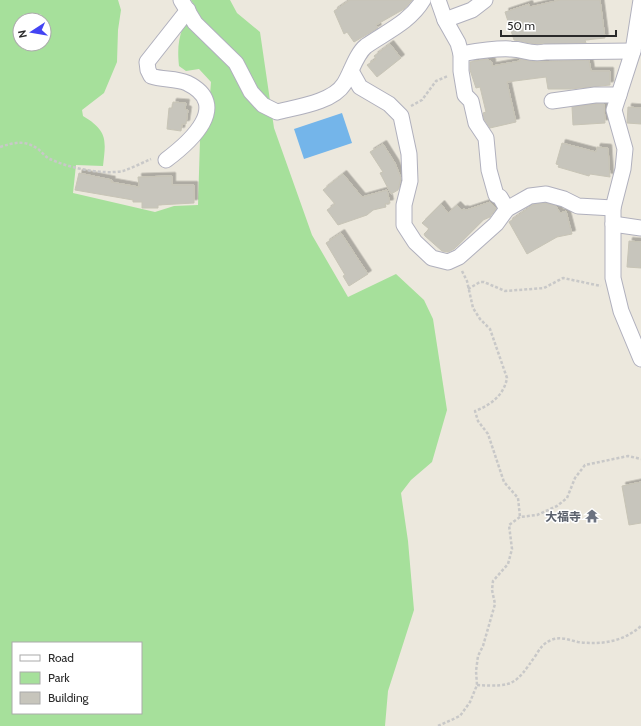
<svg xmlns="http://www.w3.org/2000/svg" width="641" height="726" font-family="Cabin,'Noto Sans JP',sans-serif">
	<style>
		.green { fill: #a6e09b; fill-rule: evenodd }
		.water { fill: #74b5ea }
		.building { fill: #c7c5bc; stroke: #c7c4b6; filter: url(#shadow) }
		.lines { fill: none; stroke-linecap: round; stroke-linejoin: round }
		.minor-casing { stroke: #b0b0bd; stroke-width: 17 }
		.path { stroke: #c8c8c8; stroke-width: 2.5; stroke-dasharray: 3 2; stroke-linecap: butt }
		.minor { stroke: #fff; stroke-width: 15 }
		.labels { text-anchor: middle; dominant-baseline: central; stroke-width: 3; stroke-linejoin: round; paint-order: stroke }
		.worship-label { font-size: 12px; font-weight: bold; fill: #5b616d; stroke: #fff; text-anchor: end }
	</style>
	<defs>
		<filter id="shadow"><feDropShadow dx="3.5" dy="-3.5" stdDeviation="0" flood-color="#0004"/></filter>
	</defs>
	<rect width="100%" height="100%" fill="#ece8dd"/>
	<!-- green -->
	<path class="green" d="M0,0h118l3,10 -3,20 -1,32 -13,31 -22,17 1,6c25,15 23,24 20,50l-27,-1 -3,28 82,19 19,-6 24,-1 2,-65 8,-19 3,-39 -12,-13 -13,2 -7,-5c-3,-28 3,-38 15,-61l-3,-5h39l7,13 23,19 14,96 38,107 36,62 48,-23 28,26 9,19 14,91 -15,52 -21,18 -10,13 7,48 6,69 -26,81 -3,35h-385zM20,20h24v24h-24zM13,643h128v70h-128z"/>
	<!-- water -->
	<polygon class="water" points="342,113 352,143 304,159 294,129"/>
	<!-- building -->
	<g class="building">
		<polygon points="350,0 412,0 404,9 376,25 378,28 354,42 347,32 344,34 334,11"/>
		<polygon points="560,0 600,0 605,38 585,40 586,43 535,44 514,40 505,12 529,4 530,7"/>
		<polygon points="390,44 401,58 377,77 367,65 376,59 374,56"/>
		<polygon points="487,59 492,62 492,66 520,61 520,59 535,62 589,60 591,71 610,71 610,85 570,89 548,89 546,77 507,82 516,122 490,128 484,119 483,113 486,112 480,87 476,88 470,70 470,62"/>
		<polygon points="173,102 186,103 185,109 188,110 186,124 182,124 181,131 167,129 169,108 172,108"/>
		<polygon points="596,104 604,104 605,123 573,125 572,107"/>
		<polygon points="628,107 641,108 641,124 627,123"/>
		<polygon points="562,143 596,152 597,147 608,148 610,177 590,174 589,176 558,167 559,165 556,164"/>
		<polygon points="383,144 395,163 401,178 398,190 391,194 380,173 383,172 370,152"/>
		<polygon points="79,173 112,180 111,182 139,187 138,177 172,176 172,185 194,185 194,203 158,205 158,208 142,208 142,202 133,202 133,200 75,190"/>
		<polygon points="343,174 362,197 387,190 390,203 385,204 386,207 373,210 367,215 338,225 327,210 335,204 323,190"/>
		<polygon points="490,202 496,208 490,217 483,220 454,249 448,252 442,251 425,236 424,234 429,229 422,223 441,204 448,213 457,205 462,210 464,209 466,210"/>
		<polygon points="545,203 556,206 560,213 566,211 572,234 557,237 527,254 509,222 533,205"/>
		<polygon points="341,233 368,274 349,286 343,276 345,275 326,243"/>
		<polygon points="629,241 641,242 641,268 627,267"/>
		<polygon points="641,482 641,523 629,525 622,486"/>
	</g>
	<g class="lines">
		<!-- minor casing -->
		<g class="minor-casing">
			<g id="minor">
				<path d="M181,0l14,23 41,40 15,29 12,13 14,7c20,-5 56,-10 67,-28 7,-11 12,-30 22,-38 20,-14 44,-24 57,-46"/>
				<polyline points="438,0 445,20 458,43 461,54 461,71 465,95 471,101 476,123 486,138 489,170 496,195 500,197 507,209"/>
				<polyline points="641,0 633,51 614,110 625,149 623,169 613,208 613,278 621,311 641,359"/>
				<polyline points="445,20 472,10 485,0"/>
				<path d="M461,54c17,-3 33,-6 50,-5 14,0 17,6 34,3l88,-1"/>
				<polyline points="351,71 360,87 389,104 401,116 409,154 410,181 404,205 404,225 415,242 432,258 448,262 459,257 496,224 507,209 530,196 546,194 564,199 578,206 613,208"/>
				<polyline points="552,101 595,95 619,95"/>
				<path d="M166,160c24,-18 66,-55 21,-77 -11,-5 -25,-3 -36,-7l-3,-6 -1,-8 41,-52"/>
				<polyline points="613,224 641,228"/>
			</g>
		</g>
		<!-- path -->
		<g class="path">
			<polyline points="411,106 422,100 436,81 448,76"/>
			<path d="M0,147c15,-5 25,-7 38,2 4,3 7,8 12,10 19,9 52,16 73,12 9,-3 19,-8 28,-12"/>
			<path d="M462,271l5,10 6,27 7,11 10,10 17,49c-3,17 -16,27 -32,33l3,10 10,13 16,48 14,16 2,19"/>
			<polyline points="468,289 480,282 484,282 505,291 544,288 563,278 601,286"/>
			<path d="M477,685c37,2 38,0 59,-30 4,-7 8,-12 15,-15 9,-4 18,0 27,2 23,3 45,0 63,-16"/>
			<polyline points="438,726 460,716 470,702 477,685 476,671 478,656 483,646 495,604 492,590 493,581 508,564 512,549 509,525 520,517 537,515 557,506 567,498 575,478 585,465 628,456 641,459"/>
		</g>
		<!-- minor -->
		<use href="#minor" class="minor"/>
	</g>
	<!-- icons -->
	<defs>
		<g id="temple-bare" transform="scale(1.08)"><path d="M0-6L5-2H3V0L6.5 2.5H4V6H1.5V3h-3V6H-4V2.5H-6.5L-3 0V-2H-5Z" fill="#6b7280" stroke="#fff" stroke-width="2.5" paint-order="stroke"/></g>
	</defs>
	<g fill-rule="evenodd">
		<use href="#temple-bare" x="592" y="516"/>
	</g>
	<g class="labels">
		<!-- worship labels -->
		<g class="worship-label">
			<text x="581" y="516">大福寺</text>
		</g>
	</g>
	<!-- legend -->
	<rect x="12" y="642" width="130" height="72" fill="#ffffff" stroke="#aaaaaa"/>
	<rect x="20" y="655" width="20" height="6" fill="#ffffff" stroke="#aaaaaa"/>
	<text x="48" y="662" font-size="12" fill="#2a2a2a">Road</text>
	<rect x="20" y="672" width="20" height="12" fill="#a6e09b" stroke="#aaaaaa"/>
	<text x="48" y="682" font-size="12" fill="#2a2a2a">Park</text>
	<rect x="20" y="692" width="20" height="12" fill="#c7c5bc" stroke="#aaaaaa"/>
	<text x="48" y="702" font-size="12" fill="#2a2a2a">Building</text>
	<!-- north arrow -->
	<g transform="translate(32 32) rotate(258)"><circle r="19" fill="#ffffff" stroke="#aaaaaa"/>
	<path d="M0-3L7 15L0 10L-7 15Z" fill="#4344f3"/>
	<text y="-6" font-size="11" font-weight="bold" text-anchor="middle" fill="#2a2a2a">N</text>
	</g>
	<!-- scale -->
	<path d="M501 30v6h115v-6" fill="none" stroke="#2a2a2a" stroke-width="2"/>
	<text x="507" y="30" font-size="12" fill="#2a2a2a" stroke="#ffffff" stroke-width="3" paint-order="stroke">50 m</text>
</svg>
